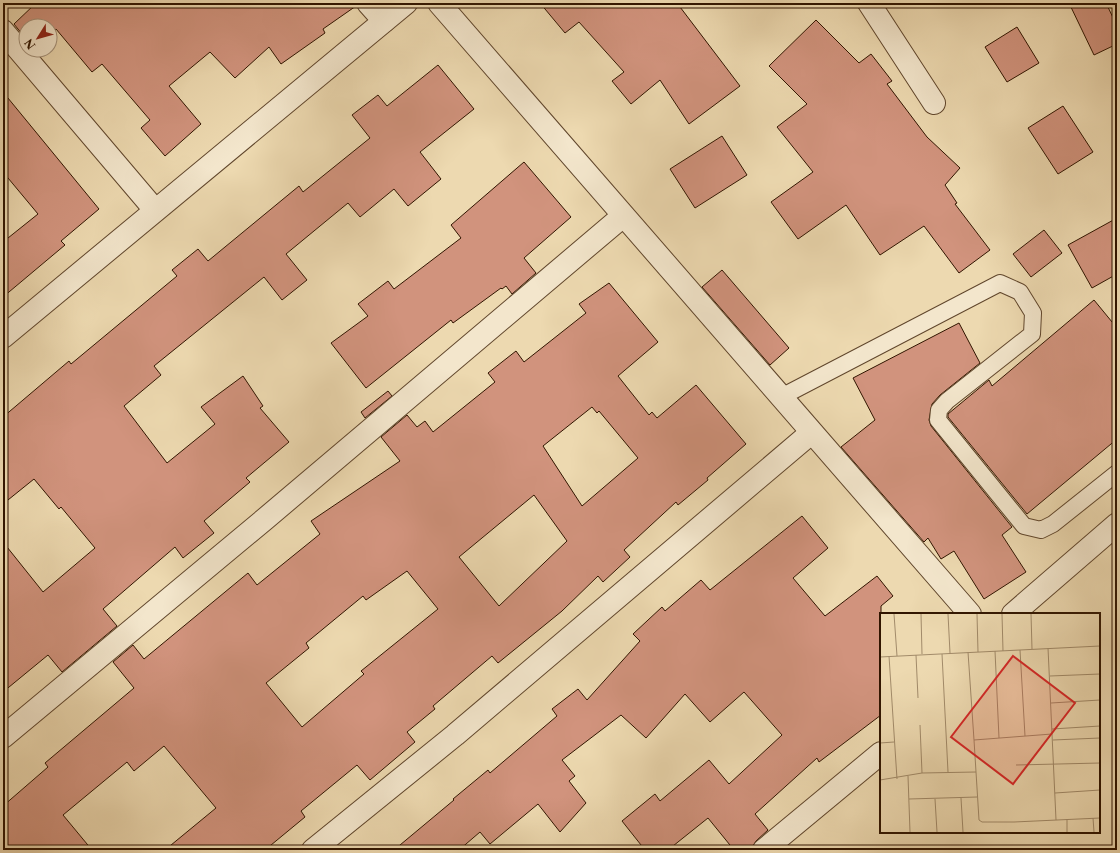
<svg xmlns="http://www.w3.org/2000/svg" width="1120" height="853" font-family="'Libre Caslon Text',serif">
	<style>
		.building { fill: #d1937d; stroke: #311500; fill-rule: evenodd }
		.lines { fill: none; stroke-linecap: round; stroke-linejoin: round }
		.lane-casing { stroke: #60462c; stroke-width: 18 }
		.street-casing { stroke: #60462c; stroke-width: 24 }
		.lane { stroke: #f3e6cc; stroke-width: 16 }
		.street { stroke: #f3e6cc; stroke-width: 22 }
		.inset-road { fill: none; stroke: #a28b6a; stroke-width: 1 }
		.view { fill: #d62828; fill-opacity: 0.15; stroke: #d62828; stroke-width: 2 }
		.inset-edge { fill: none; stroke: #311500; stroke-width: 2 }
	</style>
	<rect width="100%" height="100%" fill="#edd9b0"/>
	<filter id="stains"><feTurbulence type="fractalNoise" baseFrequency=".005" numOctaves="4"/><feColorMatrix values="0 0 0 0 .2 0 0 0 0 .09 0 0 0 0 .02 0 0 0 .5 -.17"/></filter>
	<radialGradient id="worn" r=".72"><stop offset=".6" stop-color="#630" stop-opacity="0"/><stop offset="1" stop-color="#630" stop-opacity=".3"/></radialGradient>
	<!-- building -->
	<g class="building">
		<polygon points="36,3 356,3 356,6 323,29 325,33 281,64 269,47 235,78 210,52 169,86 201,124 165,156 141,128 150,120 102,64 92,72 56,29 50,34 50,26 26,26 26,39 14,24"/>
		<polygon points="540,3 677,3 740,86 689,124 660,80 631,104 612,81 624,72 579,22 565,33"/>
		<polygon points="1069,3 1106,3 1117,26 1117,44 1094,55"/>
		<polygon points="816,20 859,63 871,54 892,81 887,84 927,137 960,168 945,185 957,203 955,204 990,250 959,273 924,226 880,255 846,205 798,239 771,202 813,172 777,127 807,104 769,66"/>
		<polygon points="1017,27 1039,63 1007,82 985,47"/>
		<polygon points="438,65 474,109 420,152 441,179 408,206 394,189 360,217 348,203 286,254 307,280 282,300 264,277 154,366 161,375 124,406 167,463 215,424 201,407 243,376 263,406 260,408 289,442 246,478 250,482 204,521 214,533 183,558 175,547 103,609 117,626 62,672 48,655 3,692 3,542 43,592 95,548 61,507 59,509 34,479 3,504 3,417 69,361 71,364 177,276 172,270 198,249 208,261 299,186 303,192 370,138 352,115 378,95 387,106"/>
		<polygon points="3,92 99,209 61,241 65,245 3,297 3,242 38,214 3,172"/>
		<polygon points="1063,106 1093,152 1058,174 1028,128"/>
		<polygon points="722,136 747,175 695,208 670,169"/>
		<polygon points="524,162 571,217 524,258 536,273 512,294 506,286 502,289 501,288 453,323 451,320 366,388 331,343 368,316 358,304 388,281 394,289 461,238 451,225"/>
		<polygon points="1117,218 1117,274 1092,288 1068,245"/>
		<polygon points="1044,230 1062,253 1031,277 1013,254"/>
		<polygon points="722,270 789,348 770,365 702,287"/>
		<path d="M609,283l49,59 -40,34 31,39 3,-3 5,6 39,-33 50,59 -39,34 1,2 -30,25 -2,-3 -52,48 6,7 -27,25 -5,-6 -36,35 -64,52 -6,-7 -59,50 2,3 -28,23 8,10 -45,38 -13,-15 -56,46 4,6 -40,33h-100l51,-42 -52,-62 -30,25 -7,-9 -64,53 29,35h-89v-44l45,-39 -3,-4 89,-75 -21,-26 20,-17 11,14 104,-86 9,12 63,-51 -9,-13 89,-60 -19,-24 26,-22 10,12 8,-6 8,11 62,-50 -7,-9 28,-22 8,11 62,-49 -7,-9zM592,407l5,6 2,-2 39,47 -56,48 -39,-60zM534,495l33,46 -68,65 -40,-49zM407,571l31,38 -77,62 3,3 -62,53 -36,-44 43,-35 -3,-5 57,-47 3,4z"/>
		<polygon points="1094,300 1117,328 1117,439 1027,514 948,417 948,414 989,380 992,386"/>
		<polygon points="959,323 980,363 940,395 932,404 929,420 931,426 1012,527 1002,535 1026,572 984,599 954,551 941,559 928,538 924,542 841,447 875,420 853,378"/>
		<polygon points="388,391 392,396 365,418 361,412"/>
		<polygon points="802,516 828,548 793,578 825,616 877,576 893,596 881,606 881,715 819,762 817,758 755,814 768,830 756,841 751,850 734,850 708,818 668,850 645,850 622,821 655,794 660,801 709,760 729,784 782,735 744,692 710,722 685,694 646,738 621,715 562,760 575,776 569,781 586,803 560,832 538,804 490,844 480,832 459,850 394,850 454,800 453,799 488,770 490,773 557,716 552,709 578,689 587,700 640,641 633,634 662,607 665,611 701,580 710,590"/>
	</g>
	<g class="lines">
		<!-- lane casing -->
		<g class="lane-casing">
			<polyline id="lane" points="781,397 1000,283 1020,292 1033,313 1032,334 947,401 939,410 938,420 1024,526 1041,530 1053,524 1117,473"/>
		</g>
		<!-- street casing -->
		<g class="street-casing">
			<g id="street">
				<polyline points="368,3 384,21"/>
				<polyline points="439,3 970,614"/>
				<polyline points="869,3 934,103"/>
				<polyline points="3,31 155,210"/>
				<polyline points="3,337 406,3"/>
				<polyline points="1013,614 1117,524"/>
				<polyline points="3,737 265,519 623,216"/>
				<polyline points="313,850 455,735 811,433"/>
				<polyline points="764,850 881,753"/>
			</g>
		</g>
		<!-- lane -->
		<use href="#lane" class="lane"/>
		<!-- street -->
		<use href="#street" class="street"/>
	</g>
	<!-- overview -->
	<g transform="translate(880 613)">
		<rect width="220" height="220" fill="#edd9b0"/>
		<path class="inset-road" d="M14,1l3,42M41,1l1,40M68,1l2,39M97,1l1,38M122,1l1,37M151,1l1,35M168,35l8,172M140,37l5,86M115,38l4,87M88,39l6,88M62,41l6,118M36,42l2,43M9,43l8,123M0,44l220,-11M170,63l50,-2M171,90l49,-3M40,112l2,48M172,116l48,-3M172,121l-78,6 5,80 3,2h32l86,-4M173,127l47,-2M0,130l14,-1M136,152l84,-2M28,163l2,56M0,167l42,-7 54,-1M175,180l45,-3M81,185l2,34M29,186l68,-2M55,186l2,33M213,205l1,14M187,206v13"/>
		<path class="view" d="M133,43l62,47 -62,81 -62,-47z"/>
		<rect width="220" height="220" class="inset-edge"/>
	</g>
	<!-- margin -->
	<rect width="1120" height="853" fill="none" stroke="#edd9b0" stroke-width="16"/>
	<rect x="4" y="4" width="1112" height="845" fill="none" stroke="#311500" stroke-width="2"/>
	<rect x="8" y="8" width="1104" height="837" fill="none" stroke="#311500"/>
	<!-- north arrow -->
	<g transform="translate(38 38) rotate(233)"><circle r="19" fill="#f3e6cc" stroke="#a5927a"/>
	<path d="M0-3L7 15L0 10L-7 15Z" fill="#8f2418"/>
	<text y="-6" font-size="11" font-weight="bold" text-anchor="middle" fill="#311500">N</text>
	</g>
	<rect width="100%" height="100%" filter="url(#stains)"/>
	<rect width="100%" height="100%" fill="url(#worn)"/>
</svg>
